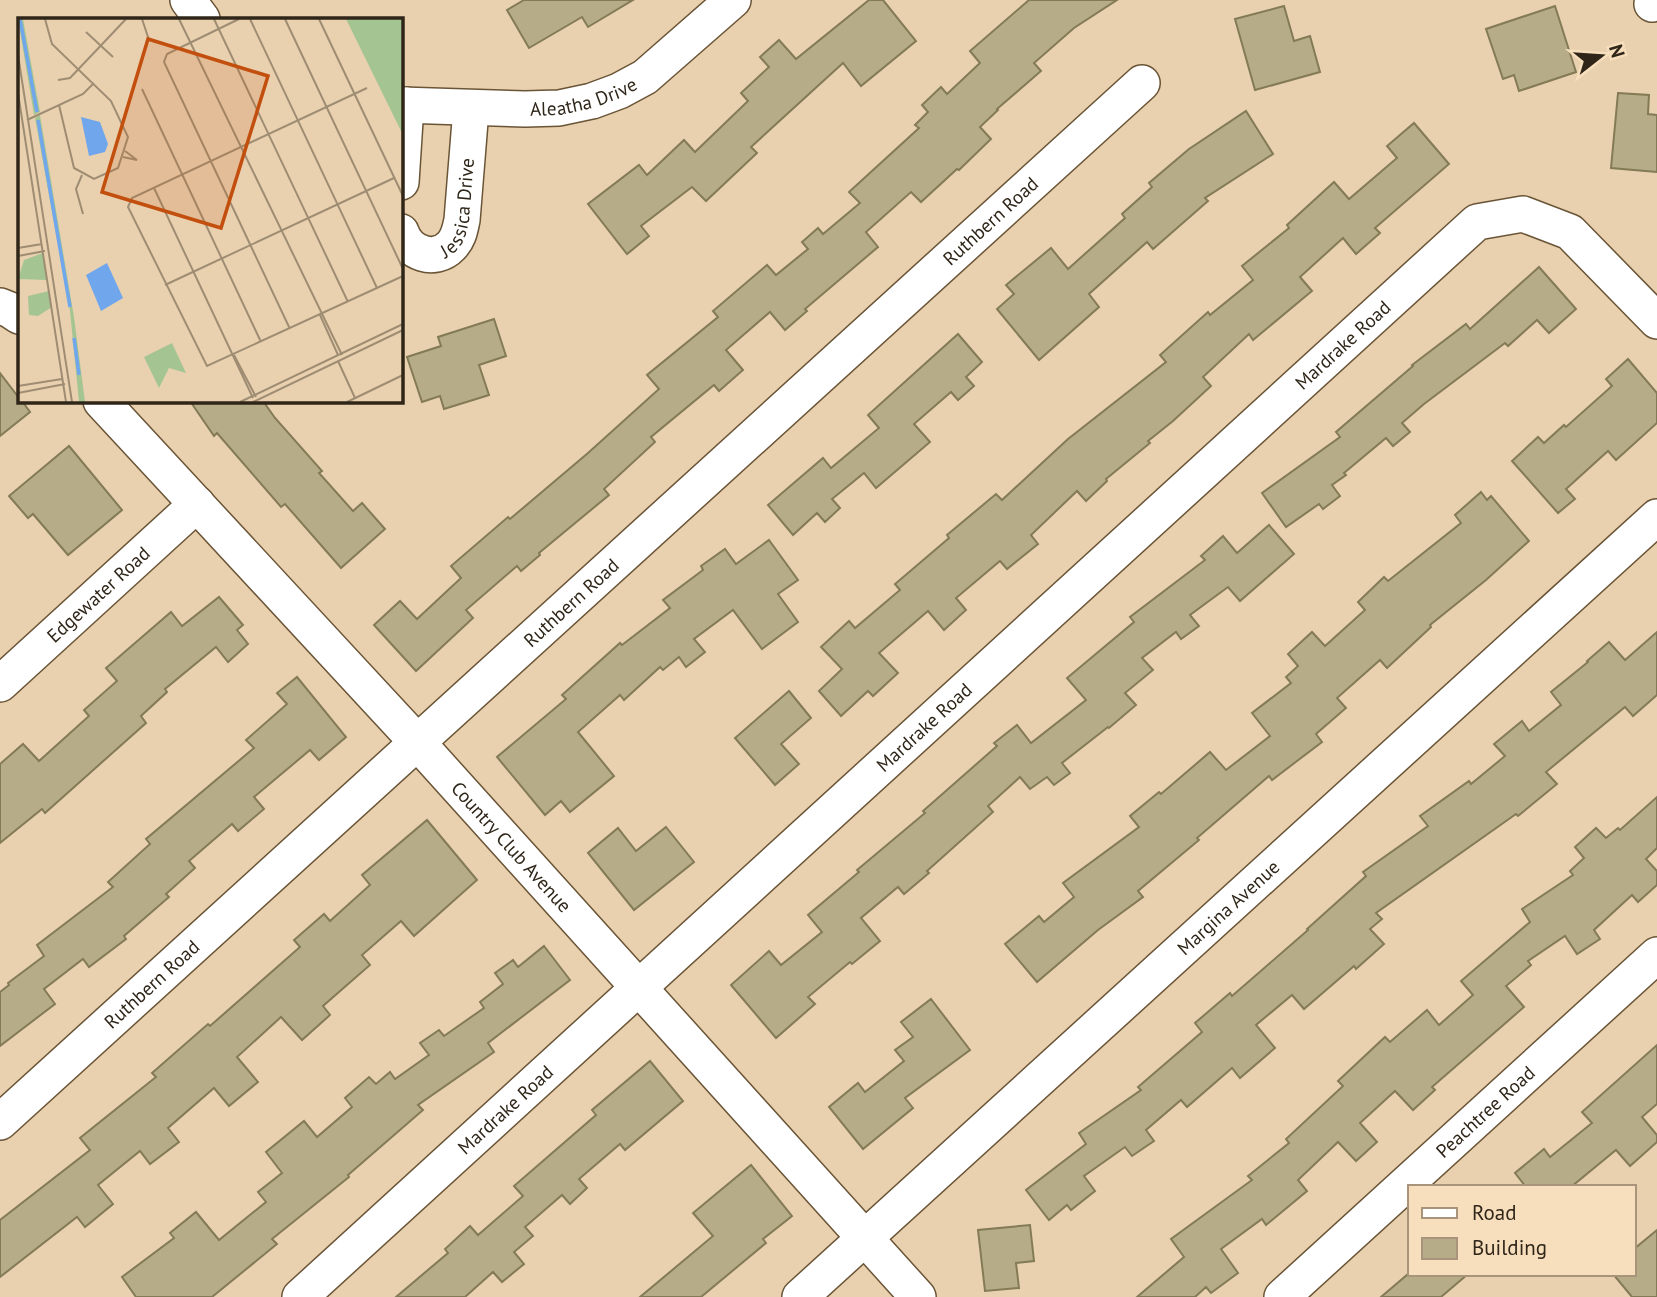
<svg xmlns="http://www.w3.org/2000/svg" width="1657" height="1297" font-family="'PT Sans',sans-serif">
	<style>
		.building { fill: #b6ac87; stroke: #837a56; stroke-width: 2 }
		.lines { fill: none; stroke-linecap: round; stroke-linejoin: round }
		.minor-casing { stroke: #695436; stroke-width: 38 }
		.minor { stroke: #fff; stroke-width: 35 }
		.labels { text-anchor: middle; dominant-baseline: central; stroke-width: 6; stroke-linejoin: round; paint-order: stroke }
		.street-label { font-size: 19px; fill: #2f2619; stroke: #f7debc }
		.inset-river { fill: none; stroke: #70a6ec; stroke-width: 3.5 }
		.inset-road { fill: none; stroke: #9f8d73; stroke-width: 2 }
		.view { fill: #c34f0f; fill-opacity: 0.15; stroke: #c34f0f; stroke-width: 3.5 }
		.inset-edge { fill: none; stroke: #2f2619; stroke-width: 3.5 }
	</style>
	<rect width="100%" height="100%" fill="#e9d1af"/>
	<!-- building -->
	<g class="building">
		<polygon points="524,0 633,0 588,27 582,17 529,48 507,10"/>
		<polygon points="869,0 883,0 916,41 861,86 843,63 751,147 757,153 706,201 692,187 641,226 649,236 627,254 588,204 639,165 647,175 684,140 695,152 748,101 741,93 769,67 760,57 779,40 796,59"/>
		<polygon points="1029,0 1117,0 1074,28 1034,63 1041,71 997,109 998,110 980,127 991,139 959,170 957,169 921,202 911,192 866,232 878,247 805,309 807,311 785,330 770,312 726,350 743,370 719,391 714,385 651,437 655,442 604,489 609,495 539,553 540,555 521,571 517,566 466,610 473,618 416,671 374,625 400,601 417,619 461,578 451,566 508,517 510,519 588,453 659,389 647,375 718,317 713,311 767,265 776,275 808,249 802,242 818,228 823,234 860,203 849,192 919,128 915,125 928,112 922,105 941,87 947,94 980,63 970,51"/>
		<polygon points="1284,6 1294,41 1310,36 1320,72 1255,90 1235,19"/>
		<polygon points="1555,6 1576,72 1519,91 1514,75 1503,79 1486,29"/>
		<polygon points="1618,93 1649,95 1648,114 1657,115 1657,172 1611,168"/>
		<polygon points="1246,111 1273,154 1205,198 1208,201 1153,249 1147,242 1089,294 1099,307 1039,360 997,309 1014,294 1006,285 1051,248 1068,269 1125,218 1122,214 1152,187 1149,183 1189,149"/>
		<polygon points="1414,123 1449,164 1375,228 1380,233 1356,254 1343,238 1300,277 1312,291 1253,340 1249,334 1203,377 1211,386 1173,421 1148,441 1150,443 1106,479 1107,481 1086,501 1077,491 1031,535 1038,544 1007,569 1000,561 956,598 966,610 944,630 928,611 879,653 898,673 873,696 868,691 841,716 819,691 842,669 821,647 849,621 855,628 900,590 895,584 949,538 947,535 996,494 1002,500 1068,439 1166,362 1160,355 1208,312 1210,315 1253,280 1242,266 1289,228 1287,225 1334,182 1349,199 1397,158 1387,146"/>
		<polygon points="1539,267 1576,309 1549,333 1537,320 1508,346 1505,343 1424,404 1402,423 1410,432 1393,446 1386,438 1344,473 1346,475 1332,485 1340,496 1323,509 1319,504 1286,527 1262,493 1340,437 1336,432 1413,366 1412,365 1466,324 1470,329"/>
		<polygon points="494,319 506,356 479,365 489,395 444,409 440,396 422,402 407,357 441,346 438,337"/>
		<polygon points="958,334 982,362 966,377 974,386 958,400 951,392 914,424 930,442 876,488 864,473 832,499 840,508 825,522 817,513 793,535 768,505 823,458 831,468 879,428 868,415"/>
		<polygon points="1628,359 1657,393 1657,423 1616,460 1608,451 1566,489 1575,499 1558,513 1512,461 1538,437 1544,443 1564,425 1566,427 1612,386 1606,379"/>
		<polygon points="0,373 19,398 19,401 22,401 30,412 0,436"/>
		<polygon points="190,401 263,401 275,418 322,471 319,473 353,511 362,503 385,529 341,568 285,504 281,507 217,433 214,436"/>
		<polygon points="69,446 122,510 68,555 33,514 28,518 9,496"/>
		<polygon points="1481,492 1487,500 1491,496 1529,541 1486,580 1430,625 1431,627 1387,668 1380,660 1337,698 1346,708 1316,734 1322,742 1272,780 1269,776 1197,838 1199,840 1138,891 1143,897 1098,930 1037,982 1005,944 1039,916 1044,922 1074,897 1063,883 1139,827 1130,816 1159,792 1161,794 1210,752 1226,770 1270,736 1252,713 1291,683 1286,677 1298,666 1288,654 1312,632 1325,646 1365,610 1358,602 1384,577 1388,581 1461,523 1455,515"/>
		<polygon points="1269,525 1294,554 1240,601 1228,587 1190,615 1199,626 1181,639 1176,632 1142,658 1153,670 1125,693 1136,705 1109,728 1108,727 1062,763 1070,773 1054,785 1047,777 1030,789 1020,777 988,806 993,812 927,871 929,873 904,894 898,887 861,918 880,941 852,964 850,962 808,997 815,1004 776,1038 731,985 769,951 781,965 822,932 808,915 859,872 857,870 925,813 923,811 997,746 994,743 1017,725 1031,743 1086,700 1067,678 1134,622 1130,617 1205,560 1201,556 1223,536 1237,553"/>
		<polygon points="769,540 798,580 778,594 798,622 762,649 733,610 694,639 705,652 686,667 679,657 663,670 660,667 624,700 620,695 578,732 614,776 570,812 561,801 545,815 497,757 566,699 562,695 620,643 622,645 670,608 663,600 703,570 701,566 725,549 736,564"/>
		<polygon points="219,597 243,625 237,630 248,644 228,662 216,647 165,689 167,692 141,716 146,723 45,813 42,809 0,843 0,764 23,744 39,761 89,716 84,710 117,681 106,668 171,612 182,626"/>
		<polygon points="1657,632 1657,695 1633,716 1625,707 1546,772 1557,784 1518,816 1516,814 1376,913 1382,919 1370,929 1384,944 1356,969 1354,966 1304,1009 1292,995 1256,1025 1275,1048 1240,1078 1232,1068 1187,1107 1181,1100 1146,1130 1154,1141 1132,1156 1125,1147 1084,1176 1095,1191 1071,1210 1067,1205 1049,1220 1026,1190 1086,1144 1079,1133 1141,1090 1138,1087 1202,1032 1195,1023 1230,993 1232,996 1308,930 1307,929 1366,876 1363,872 1428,826 1420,816 1469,781 1471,784 1505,756 1494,744 1522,721 1529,731 1561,705 1551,692 1588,662 1587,661 1609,642 1625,660"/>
		<polygon points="297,677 346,737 319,760 310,750 254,797 264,809 238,831 232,824 189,861 195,868 166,894 169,897 124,936 126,939 89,967 83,959 44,989 55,1004 0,1046 0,992 9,985 8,983 44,956 37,945 113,887 108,882 150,844 146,839 254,748 246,740 287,704 277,693"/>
		<polygon points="789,691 811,718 781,744 799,764 775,785 735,738"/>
		<polygon points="1657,797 1657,848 1646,859 1657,871 1657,885 1638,902 1632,895 1594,930 1600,939 1577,954 1565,936 1528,961 1531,965 1506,986 1524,1007 1432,1087 1435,1090 1413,1110 1395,1091 1360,1123 1377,1142 1356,1161 1338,1142 1298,1180 1307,1191 1266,1225 1262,1219 1221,1249 1238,1273 1211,1293 1206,1287 1195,1297 1137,1297 1184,1257 1171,1239 1252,1180 1248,1176 1289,1143 1286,1139 1343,1086 1338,1081 1385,1037 1390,1042 1427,1010 1439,1025 1473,995 1461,981 1530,922 1522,909 1573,875 1570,871 1584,858 1575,847 1596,828 1606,838 1618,828 1620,830"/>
		<polygon points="427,820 477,880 414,936 401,921 362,955 370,965 323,1006 330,1015 302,1040 281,1017 237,1057 258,1082 229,1106 214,1088 168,1128 179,1142 150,1164 140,1151 98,1185 113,1204 85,1227 77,1217 0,1277 0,1220 90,1150 80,1138 156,1077 152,1073 208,1024 210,1026 300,947 294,940 324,914 330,921 370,885 362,875"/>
		<polygon points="666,827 694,862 634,910 588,853 618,828 636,851"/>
		<polygon points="544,946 570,980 488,1043 494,1052 418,1105 423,1110 348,1175 349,1177 272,1239 277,1244 212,1297 136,1297 122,1277 174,1238 170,1233 196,1212 219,1240 266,1202 258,1192 282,1173 266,1152 304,1121 317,1137 352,1107 345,1098 369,1077 376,1084 390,1072 395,1079 429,1055 420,1043 439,1030 444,1036 484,1008 480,1002 503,984 495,973 513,960 518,967"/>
		<polygon points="931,999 970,1050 905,1098 913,1108 863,1149 829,1107 858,1083 865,1092 904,1061 895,1050 913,1037 901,1022"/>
		<polygon points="1657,1045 1657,1104 1642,1117 1657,1135 1657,1142 1630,1166 1616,1150 1571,1187 1526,1187 1515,1173 1544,1149 1550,1157 1592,1123 1582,1112"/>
		<polygon points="650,1061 683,1101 625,1150 620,1144 579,1179 587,1188 570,1204 562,1195 525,1227 533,1236 514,1252 524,1264 502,1282 493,1272 465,1297 396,1297 448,1253 445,1249 470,1226 478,1235 523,1196 514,1186 596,1115 592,1110"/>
		<polygon points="751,1165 792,1216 763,1239 766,1243 701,1297 640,1297 713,1236 693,1213"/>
		<polygon points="1030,1225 1034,1261 1016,1263 1019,1288 985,1291 978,1230"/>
		<polygon points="1657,1230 1657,1297 1632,1297 1613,1274 1634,1274 1634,1249"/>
		<polygon points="1408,1274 1468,1274 1441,1297 1381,1297"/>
	</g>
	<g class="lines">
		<!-- minor casing -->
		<g class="minor-casing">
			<g id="minor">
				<polyline points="188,0 202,19"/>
				<polyline points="1652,4 1657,3"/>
				<path id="s1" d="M401,105l124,4 34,-1 33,-7 27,-10 26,-14 88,-77"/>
				<polyline points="401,182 406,105"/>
				<path id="s2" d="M401,232c7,21 34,31 50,14 8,-8 9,-17 11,-26l9,-111"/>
				<polyline points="0,306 10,310 19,316"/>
				<path id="s3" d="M101,401l316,341 501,555"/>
				<path id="s4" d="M0,684l197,-180"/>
				<path id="s5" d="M0,1122l1142,-1039"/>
				<path id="s6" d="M300,1297l1177,-1075 46,-8 47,18 87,89"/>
				<path id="s7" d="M800,1297l857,-780"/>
				<path id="s8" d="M1282,1297l375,-342"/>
			</g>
		</g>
		<!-- minor -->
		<use href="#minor" class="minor"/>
	</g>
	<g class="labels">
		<!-- street labels -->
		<g class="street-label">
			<text stroke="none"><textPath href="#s1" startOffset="184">Aleatha Drive</textPath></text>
			<text stroke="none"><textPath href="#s2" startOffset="102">Jessica Drive</textPath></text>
			<text stroke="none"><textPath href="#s5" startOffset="1339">Ruthbern Road</textPath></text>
			<text stroke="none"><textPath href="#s6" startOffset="1412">Mardrake Road</textPath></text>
			<text stroke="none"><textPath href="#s4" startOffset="133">Edgewater Road</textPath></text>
			<text stroke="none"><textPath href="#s5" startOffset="772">Ruthbern Road</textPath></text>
			<text stroke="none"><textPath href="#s6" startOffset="845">Mardrake Road</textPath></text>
			<text stroke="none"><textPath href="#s3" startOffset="606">Country Club Avenue</textPath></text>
			<text stroke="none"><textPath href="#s7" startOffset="579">Margina Avenue</textPath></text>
			<text stroke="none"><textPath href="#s5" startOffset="205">Ruthbern Road</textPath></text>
			<text stroke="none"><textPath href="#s6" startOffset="278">Mardrake Road</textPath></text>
			<text stroke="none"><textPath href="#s8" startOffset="275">Peachtree Road</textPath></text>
		</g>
	</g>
	<!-- overview -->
	<g transform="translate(18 18)">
		<rect width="385" height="385" fill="#e9d1af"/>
		<path d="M0,1h5l17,93 -6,3zM328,1h57v116zM22,97l34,202 11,85h-6l-9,-91 -35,-193zM25,235l4,27 -29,-1 6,-19zM31,273l3,16 -14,9 -9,-1 -1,-19zM154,325l14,30 -17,-5 -10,20 -15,-31z" fill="#a4c592"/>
		<path d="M63,99l19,5 8,22 -3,8 -16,4zM89,245l16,35 -22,13 -15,-36z" fill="#70a6ec"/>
		<path class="inset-river" d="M2,1l17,93M20,102l32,187M56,320l5,37"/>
		<path class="inset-road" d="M27,1l7,25 59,57 17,36 -10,31 -24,11 -20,-11 -15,-63M124,1l7,21M161,1l163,336M196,1l134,283M221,1l-72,35 -3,8 126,267M232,1l127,269M267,1l118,250M301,1l84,177M68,14l27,25M0,37l54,347M40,62l12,-2 56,-59M349,70l-235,110 -4,9 79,159 196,-90M124,71l119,253M0,75l48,309M9,102l56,-26 11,-11M105,139l14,3 -12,-9M64,157l-6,14 7,25M136,170l99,210M0,230l24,-4M0,238l27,-5M147,267l229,-107M302,297l18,40M216,337l22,42M320,343l17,37M0,368l44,-7M0,375l47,-9M222,384l163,-78M235,384l150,-72M329,384l56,-27"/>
		<path class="view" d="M130,21l120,37 -47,152 -119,-36z"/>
		<rect width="385" height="385" class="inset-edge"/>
	</g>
	<!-- legend -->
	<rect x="1408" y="1185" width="228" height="91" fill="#f7debc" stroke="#a7947b" stroke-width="2"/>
	<rect x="1422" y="1208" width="35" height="10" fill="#ffffff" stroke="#a7947b" stroke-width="2"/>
	<text x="1472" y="1220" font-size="21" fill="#2f2619">Road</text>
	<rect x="1422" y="1238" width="35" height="21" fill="#b6ac87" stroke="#a7947b" stroke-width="2"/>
	<text x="1472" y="1255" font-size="21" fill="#2f2619">Building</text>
	<!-- north arrow -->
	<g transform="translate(1601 56) rotate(73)" stroke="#f7debc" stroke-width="5" paint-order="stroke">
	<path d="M0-5L12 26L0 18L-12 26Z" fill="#2f2619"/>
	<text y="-10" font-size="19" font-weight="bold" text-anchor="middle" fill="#2f2619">N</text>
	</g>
</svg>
